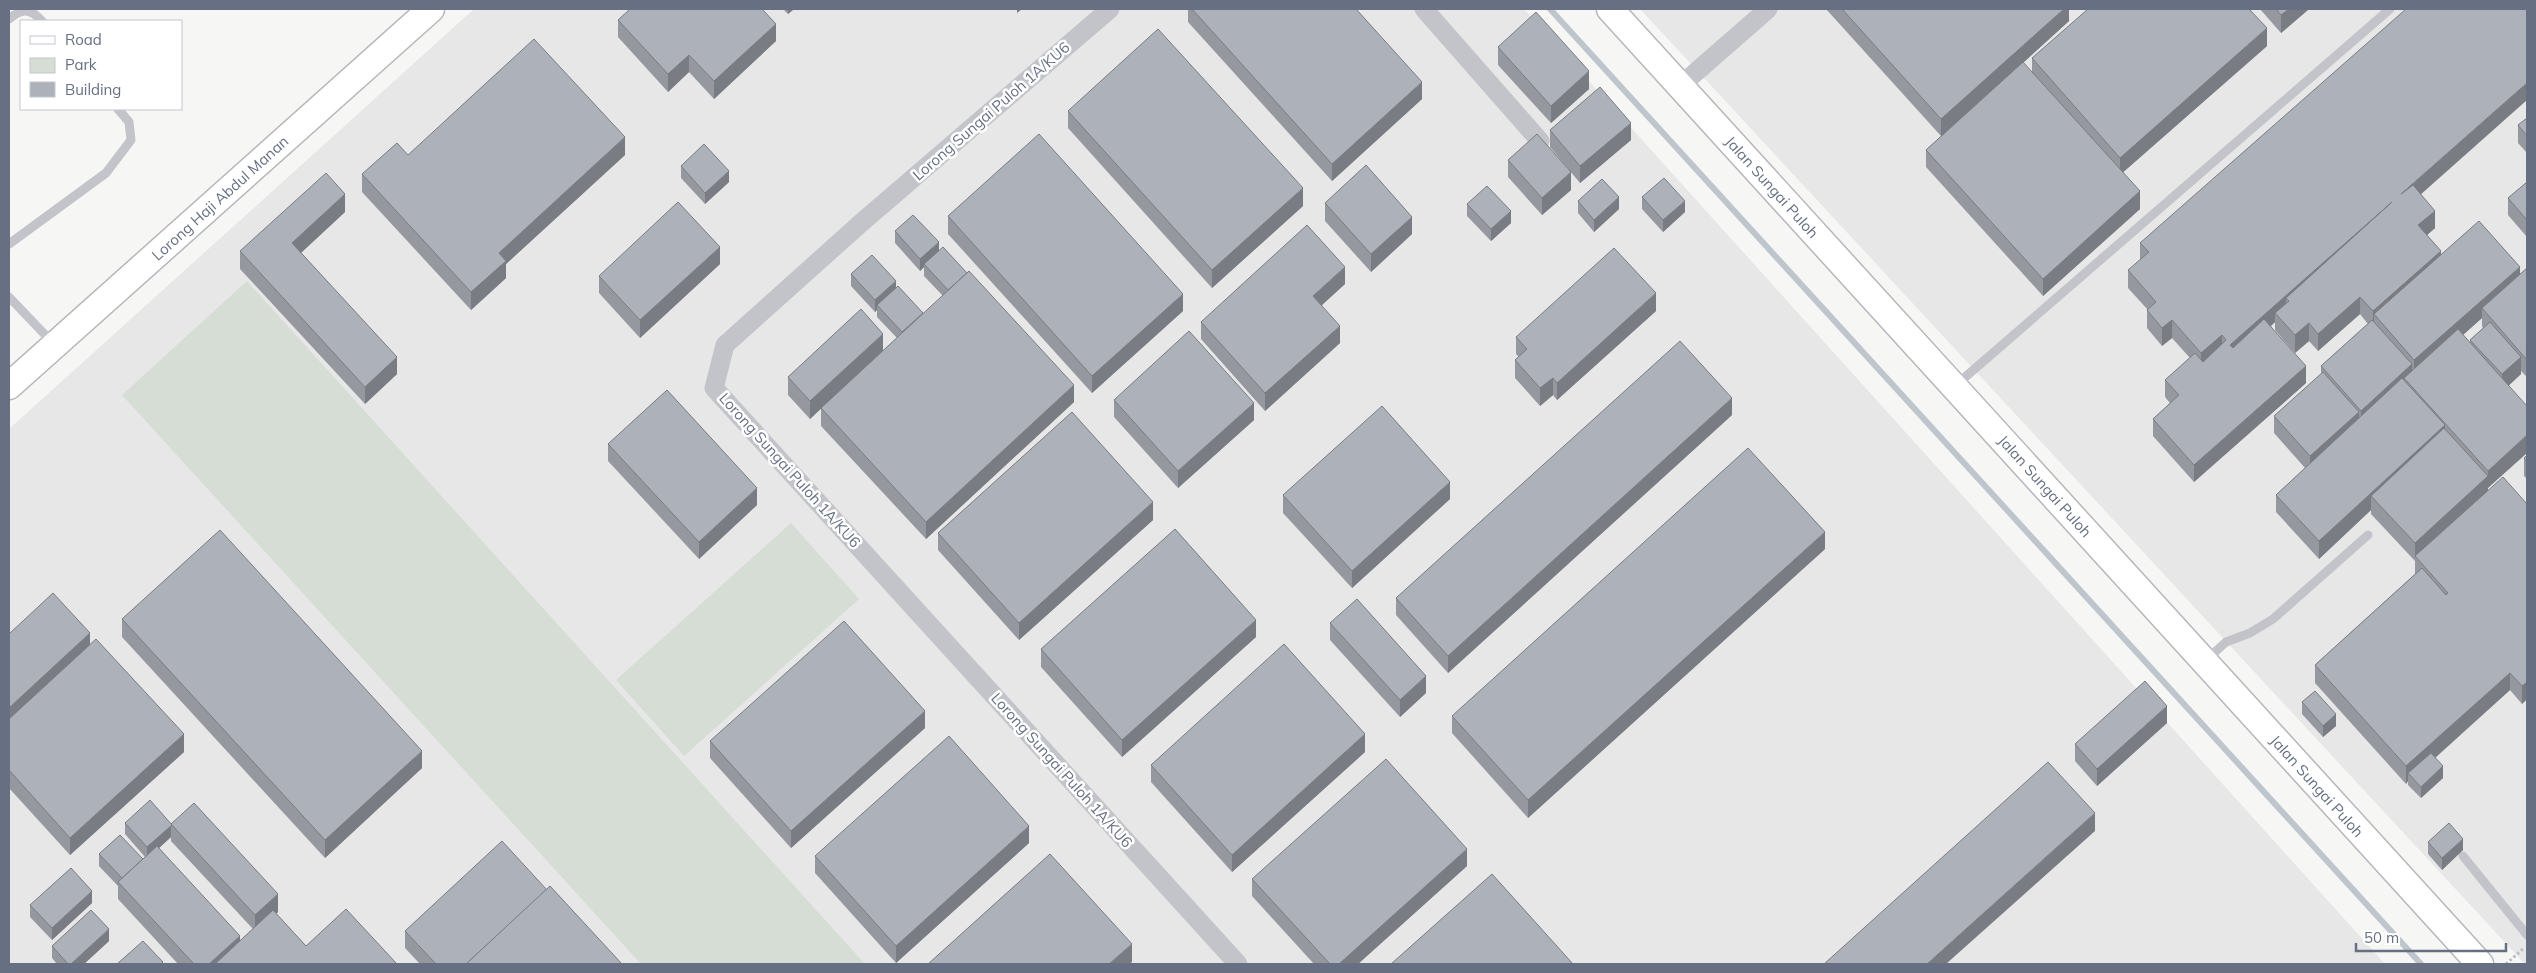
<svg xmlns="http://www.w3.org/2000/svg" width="2536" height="973" font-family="Mulish,sans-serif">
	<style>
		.built { fill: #e7e7e7 }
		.green { fill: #d6ddd5 }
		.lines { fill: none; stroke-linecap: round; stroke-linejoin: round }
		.stream { stroke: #bec5cd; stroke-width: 6 }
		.secondary-casing { stroke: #b5b7bd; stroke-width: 29 }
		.path { stroke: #bcbdc0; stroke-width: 3; stroke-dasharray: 2.5 2.5; stroke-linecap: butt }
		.lane { stroke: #c2c4c9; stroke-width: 9 }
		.street { stroke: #c2c4c9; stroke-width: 19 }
		.secondary { stroke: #fff; stroke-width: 26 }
		.wall { fill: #95989f; fill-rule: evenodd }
		.shaded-wall { fill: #797c82 }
		.building { fill: #adb1b9; stroke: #797c82 }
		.labels { text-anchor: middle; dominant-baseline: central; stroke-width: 5; stroke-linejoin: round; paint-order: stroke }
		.street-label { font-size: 15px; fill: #677083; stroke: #fff }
	</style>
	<rect width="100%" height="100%" fill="#f6f7f4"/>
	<!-- built -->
	<g class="built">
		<polygon points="474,9 1524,9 2385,964 9,964 9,429"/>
		<polygon points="1640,9 2527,9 2527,964 2525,964"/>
	</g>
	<!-- green -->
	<g class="green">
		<polygon points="247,281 865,964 641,964 122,395"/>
		<polygon points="791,523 859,599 684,756 616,680"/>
	</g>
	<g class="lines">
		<!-- stream -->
		<polyline class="stream" points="1550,9 2421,964"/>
		<!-- secondary casing -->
		<g class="secondary-casing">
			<g id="secondary">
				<polyline points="1610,9 2480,964"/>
				<polyline points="9,386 431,9"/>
			</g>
		</g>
		<!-- path -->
		<polyline class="path" points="2506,964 2524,948"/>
		<!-- lane -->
		<g class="lane">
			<path d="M9,19c13,-11 21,-11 33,2"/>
			<polyline points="9,244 106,173 131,140 129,122 118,109"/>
			<polyline points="9,297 51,341 54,340"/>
			<polyline points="1956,385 2390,9"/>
			<polyline points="2206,660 2226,642 2250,633 2273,619 2368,535"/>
			<polyline points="2463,856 2527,935"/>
		</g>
		<!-- street -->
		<g class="street">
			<polyline points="1110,9 861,223 725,345 714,388 1238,964"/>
			<polyline points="1424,9 1540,141"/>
			<polyline points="1680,86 1768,9"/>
		</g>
		<!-- secondary -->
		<use href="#secondary" class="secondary"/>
	</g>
	<!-- wall -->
	<g class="wall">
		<polygon points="783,9 794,9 788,14"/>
		<polygon points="1188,9 1356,9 1422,99 1332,181 1188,22"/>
		<polygon points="1826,9 2069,9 2069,21 2023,63 2032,73 2032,58 2267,46 2122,173 2140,209 2043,296 1926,167 1926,150 1941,136"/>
		<polygon points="2260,9 2309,9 2281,33"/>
		<polygon points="618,20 776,41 714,99 689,72 668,92 618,37"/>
		<polygon points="1498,47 1589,89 1551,123 1498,65"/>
		<polygon points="1068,111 1303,206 1212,288 1068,128"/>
		<polygon points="2527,118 2527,153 2518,143 2518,125"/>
		<polygon points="1550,130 1631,140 1580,183 1550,147"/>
		<polygon points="408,155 625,155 506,264 506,278 471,310 362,192 362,174"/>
		<polygon points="1508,160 1571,190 1542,215 1508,177"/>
		<polygon points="681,166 729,182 705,204 681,178"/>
		<polygon points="2527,182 2527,237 2508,215 2508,198"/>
		<path d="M2421,194l14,34 -8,7 14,20 79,19 7,-6v109l-6,-6v3l-12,11 -21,103v-1v3l39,14v195l-5,5 -12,-14 -75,67 8,21 -22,20 -13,-13v-4l-2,3 -91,-101v-18l100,-91v-13l-44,-47v-4l-52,49 -43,-47v-17l29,-27 -31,-35v-17l47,-42v-8l47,-42 -8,-10 -42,37 -9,-10 -14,12 -20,-23v-8l-4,4 35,57 -112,99 -41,-46v-17l17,-16 -5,-6v-17l25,-22 -18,-20 -10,8 -15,-18v-18h1l-20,-22v-18l12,-10v-17zM2482,318v8l1,2 -13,12v3l-7,-8z"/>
		<polygon points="1642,197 1685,212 1663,232 1642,209"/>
		<polygon points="1578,201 1619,209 1594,232 1578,213"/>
		<polygon points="1325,203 1412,234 1371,272 1325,221"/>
		<polygon points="1467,204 1511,223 1491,241 1467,216"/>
		<polygon points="345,212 301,253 397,374 365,404 240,269 240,251"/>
		<polygon points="948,216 1183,311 1092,393 948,234"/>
		<polygon points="895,231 939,251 1074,402 926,539 821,426 821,408 810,419 788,395 788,377 883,351 897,338 877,317 877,310 875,312 851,286 851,274 896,288 923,314 943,296 924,276 924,267 920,271 895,243"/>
		<polygon points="720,264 640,338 599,293 599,276"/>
		<polygon points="1345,284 1322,305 1340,343 1265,411 1201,339 1201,322"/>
		<polygon points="1656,311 1557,400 1553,395 1540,406 1515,378 1515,360 1519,357 1516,354 1516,337"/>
		<polygon points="1114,400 1254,420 1178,488 1114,417"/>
		<polygon points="1732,415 1448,673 1396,615 1396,598"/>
		<polygon points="608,444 757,505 699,559 608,461"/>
		<polygon points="2527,455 2527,479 2524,476 2524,458"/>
		<polygon points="1283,495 1450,499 1352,588 1283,513"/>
		<polygon points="1153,520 1019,640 938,550 938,533"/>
		<polygon points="1825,549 1528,818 1452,733 1452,716"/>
		<polygon points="122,619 422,768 325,858 122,637"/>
		<polygon points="1330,623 1426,693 1400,717 1330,640"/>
		<polygon points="9,634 90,645 184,752 70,855 9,788"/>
		<polygon points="1256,637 1122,757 1041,667 1041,649"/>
		<polygon points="2302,702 2336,726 2323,737 2302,714"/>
		<polygon points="2167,723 2097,786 2075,761 2075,744"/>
		<polygon points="925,728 791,848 710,758 710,741"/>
		<polygon points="1365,752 1232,872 1151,782 1151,765"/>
		<path d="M125,823l46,1 107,88 -2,2 30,32 91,18h-219l-60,-65v-13l-19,-20v-12l44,5 2,-2 -20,-23zM171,837v4l82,88 -13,12 -81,-93z"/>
		<polygon points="2428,842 2463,850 2442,870 2428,854"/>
		<polygon points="1029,843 896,963 815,873 815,856"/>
		<polygon points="1467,866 1358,964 1314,964 1252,896 1252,879"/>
		<polygon points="547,890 622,964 420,964 405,948 405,931"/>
		<polygon points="92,903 52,940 30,917 30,905"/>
		<polygon points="109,941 84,964 57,964 52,958 52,946"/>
	</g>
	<!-- shaded-wall -->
	<g class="shaded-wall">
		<polygon points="788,9 794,9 788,14"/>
		<polygon points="1017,9 1022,9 1017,13"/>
		<polygon points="2064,9 2069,9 2069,21 1941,137 1941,119"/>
		<polygon points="2289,9 2309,9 2281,33 2281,15"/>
		<polygon points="776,24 776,41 714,99 714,81"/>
		<polygon points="2267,28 2267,46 2120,175 2120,158"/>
		<polygon points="689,55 689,72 668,92 668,74"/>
		<polygon points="1589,71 1589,89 1551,123 1551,106"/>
		<polygon points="1422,82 1422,99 1332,181 1332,164"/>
		<polygon points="2527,83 2527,100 2401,212 2401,194"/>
		<polygon points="1631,123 1631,140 1580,183 1580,166"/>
		<polygon points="625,137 625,155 506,264 506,278 471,310 471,292 499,253"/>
		<polygon points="729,171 729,182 705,204 705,193"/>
		<polygon points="1571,172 1571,190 1542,215 1542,198"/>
		<polygon points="1303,188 1303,206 1212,288 1212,270"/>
		<polygon points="2140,191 2140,209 2043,296 2043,279"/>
		<polygon points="345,194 345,212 292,261 292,243"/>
		<polygon points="1619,197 1619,209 1594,232 1594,220"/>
		<polygon points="1685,201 1685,212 1663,232 1663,220"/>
		<polygon points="2392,202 2289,301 2286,298 2286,313 2275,313 2275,322 2230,362 2230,345"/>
		<polygon points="1511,211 1511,223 1491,241 1491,229"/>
		<polygon points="2435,211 2435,228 2418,243 2418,225"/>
		<polygon points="1412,217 1412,234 1371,272 1371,254"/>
		<polygon points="939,242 939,254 924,264 924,267 920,271 920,259"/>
		<polygon points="720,247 720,264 640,338 640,320"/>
		<polygon points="2441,251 2441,268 2374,314 2374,328 2373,329 2373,311"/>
		<polygon points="1345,267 1345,284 1313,313 1313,296"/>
		<polygon points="2520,267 2520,284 2482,308 2482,318 2414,378 2414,360"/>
		<polygon points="896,281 896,293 877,305 877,310 875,312 875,300"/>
		<polygon points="1656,293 1656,311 1557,400 1557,383"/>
		<polygon points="1183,294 1183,311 1092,393 1092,376"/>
		<polygon points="2360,297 2360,314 2318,351 2318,334"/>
		<polygon points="2172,320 2172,338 2162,346 2162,328"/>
		<polygon points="2309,323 2309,341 2295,353 2295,335"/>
		<polygon points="1340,326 1340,343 1265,411 1265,393"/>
		<polygon points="883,334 883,351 810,419 810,401"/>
		<polygon points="2222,335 2222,353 2201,371 2201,353"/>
		<polygon points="397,357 397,374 365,404 365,387"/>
		<polygon points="2521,357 2521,374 2502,392 2502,374"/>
		<polygon points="2412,364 2412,382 2404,378 2404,389 2361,428 2361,411"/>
		<polygon points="2306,366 2306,383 2194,482 2194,465"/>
		<polygon points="1553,378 1553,395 1540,406 1540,388"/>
		<polygon points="1074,385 1074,402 926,539 926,522"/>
		<polygon points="1732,398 1732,415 1448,673 1448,656"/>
		<polygon points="1254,403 1254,420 1178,488 1178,471"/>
		<polygon points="2359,412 2359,430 2310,474 2310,456"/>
		<polygon points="2445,425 2445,442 2371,496 2371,510 2319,559 2319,541"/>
		<polygon points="2527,435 2527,453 2488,488 2488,471"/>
		<polygon points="2488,476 2488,493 2415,556 2415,561 2415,543"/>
		<polygon points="1450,482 1450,499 1352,588 1352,571"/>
		<polygon points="757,488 757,505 699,559 699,542"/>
		<polygon points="1153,502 1153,520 1019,640 1019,623"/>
		<polygon points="1825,532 1825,549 1528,818 1528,800"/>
		<polygon points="1256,620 1256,637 1122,757 1122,740"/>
		<polygon points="90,633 90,651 9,725 9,708"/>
		<polygon points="2510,673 2510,690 2413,778 2408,773 2408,781 2406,784 2406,766"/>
		<polygon points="1426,676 1426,693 1400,717 1400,700"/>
		<polygon points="2527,682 2527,699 2522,704 2522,686"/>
		<polygon points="2167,706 2167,723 2097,786 2097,769"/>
		<polygon points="925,711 925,728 791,848 791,831"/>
		<polygon points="2336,714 2336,726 2323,737 2323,726"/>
		<polygon points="184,734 184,752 70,855 70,838"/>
		<polygon points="1365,734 1365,752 1232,872 1232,855"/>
		<polygon points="422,751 422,768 325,858 325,840"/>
		<polygon points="2443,766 2443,778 2421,798 2421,787"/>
		<polygon points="2095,813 2095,831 1946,964 1927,964"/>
		<polygon points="171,825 171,837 147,859 147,847"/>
		<polygon points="1029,826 1029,843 896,963 896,946"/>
		<polygon points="2463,839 2463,850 2442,870 2442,858"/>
		<polygon points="1467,849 1467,866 1358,964 1339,964"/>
		<polygon points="92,891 92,903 52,940 52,928"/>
		<polygon points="278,894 278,912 255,933 255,915"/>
		<polygon points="109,929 109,941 84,964 71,964"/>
		<polygon points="240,936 240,954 228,964 209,964"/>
		<polygon points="1132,944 1132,962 1129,964 1109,964"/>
	</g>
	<!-- building -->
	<g class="building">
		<polygon points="630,9 762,9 776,24 714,81 689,55 668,74 618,20"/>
		<polygon points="1192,9 1356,9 1422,82 1332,164"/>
		<polygon points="1842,9 2064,9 1941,119"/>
		<polygon points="2088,9 2249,9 2267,28 2120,158 2032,58"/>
		<polygon points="2276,9 2289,9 2281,15"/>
		<polygon points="2406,9 2527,9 2527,83 2401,194 2413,185 2435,211 2418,225 2441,251 2373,311 2360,297 2318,334 2309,323 2295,335 2275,313 2289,301 2286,298 2392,202 2230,345 2233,348 2264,319 2306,366 2194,465 2153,419 2179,395 2165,380 2195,353 2203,362 2226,340 2222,335 2201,353 2172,320 2162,328 2147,310 2156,302 2128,270 2149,252 2140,243"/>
		<polygon points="1536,12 1589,71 1551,106 1498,47"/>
		<polygon points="1158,29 1303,188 1212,270 1068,111"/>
		<polygon points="534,39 625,137 499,253 506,261 471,292 362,174 397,143 408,155"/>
		<polygon points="2023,62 2140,191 2043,279 1926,150"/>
		<polygon points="1600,87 1631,123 1580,166 1550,130"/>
		<polygon points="2527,118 2527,136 2518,125"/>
		<polygon points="1039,134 1183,294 1092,376 948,216"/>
		<polygon points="1537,134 1571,172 1542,198 1508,160"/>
		<polygon points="704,144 729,171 705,193 681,166"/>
		<polygon points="1366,165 1412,217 1371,254 1325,203"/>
		<polygon points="326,173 345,194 292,243 397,357 365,387 240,251"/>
		<polygon points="1664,178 1685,201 1663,220 1642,197"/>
		<polygon points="1602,179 1619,197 1594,220 1578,201"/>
		<polygon points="2527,182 2527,220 2508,198"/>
		<polygon points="1487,186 1511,211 1491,229 1467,204"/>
		<polygon points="678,202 720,247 640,320 599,276"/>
		<polygon points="913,215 939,242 920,259 895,231"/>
		<polygon points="2479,221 2520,267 2414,360 2374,314"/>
		<polygon points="1307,225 1345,267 1313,296 1340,326 1265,393 1201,322"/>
		<polygon points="943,247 967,273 948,290 924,264"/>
		<polygon points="1614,248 1656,293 1557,383 1553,378 1540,388 1515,360 1527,349 1516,337"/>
		<polygon points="872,255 896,281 875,300 851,274"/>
		<polygon points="2527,268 2527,360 2482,308"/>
		<polygon points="969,271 1074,385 926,522 821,408"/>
		<polygon points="898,286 923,313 902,332 877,305"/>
		<polygon points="861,309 883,334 810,401 788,377"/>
		<polygon points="2372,320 2412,364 2361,411 2321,366"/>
		<polygon points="2490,322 2521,357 2502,374 2470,340"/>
		<polygon points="2458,329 2527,406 2527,435 2488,471 2404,378"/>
		<polygon points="1189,331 1254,403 1178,471 1114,400"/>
		<polygon points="1680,341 1732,398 1448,656 1396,598"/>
		<polygon points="2323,372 2359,412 2310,456 2274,416"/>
		<polygon points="2402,378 2445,425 2319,541 2276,495"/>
		<polygon points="667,390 757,488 699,542 608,444"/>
		<polygon points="1382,406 1450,482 1352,571 1283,495"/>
		<polygon points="1072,412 1153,502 1019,623 938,533"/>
		<polygon points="2444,428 2488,476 2415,543 2371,496"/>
		<polygon points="1748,448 1825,532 1528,800 1452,716"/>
		<polygon points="2527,455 2527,462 2524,458"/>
		<polygon points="2503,477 2527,504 2527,682 2522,686 2510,673 2406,766 2315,665 2422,568 2446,595 2448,593 2415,556"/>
		<polygon points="1175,529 1256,620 1122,740 1041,649"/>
		<polygon points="220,530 422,751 325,840 122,619"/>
		<polygon points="53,593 90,633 9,708 9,634"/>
		<polygon points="1357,599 1426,676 1400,700 1330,623"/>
		<polygon points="844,621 925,711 791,831 710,741"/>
		<polygon points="96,639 184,734 70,838 9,770 9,719"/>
		<polygon points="1284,644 1365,734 1232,855 1151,765"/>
		<polygon points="2145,681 2167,706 2097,769 2075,744"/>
		<polygon points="2315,691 2336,714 2323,726 2302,702"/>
		<polygon points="949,736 1029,826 896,946 815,856"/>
		<polygon points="2431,753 2443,766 2421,787 2408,773"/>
		<polygon points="1386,759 1467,849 1339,964 1330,964 1252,879"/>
		<polygon points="2048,762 2095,813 1927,964 1824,964"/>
		<polygon points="150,800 172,825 147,847 125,823"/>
		<polygon points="194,803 278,894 255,915 171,824"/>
		<polygon points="2449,823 2463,839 2442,858 2428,842"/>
		<polygon points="120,835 143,859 122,878 99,854"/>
		<polygon points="502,841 547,890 466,964 436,964 405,931"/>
		<polygon points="157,846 240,936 209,964 194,964 118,882"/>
		<polygon points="1050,854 1132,944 1109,964 928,964"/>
		<polygon points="71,868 92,891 52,928 30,905"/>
		<polygon points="1492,874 1573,964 1391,964"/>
		<polygon points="550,886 622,964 466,964"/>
		<polygon points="346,909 397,964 215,964 273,910 306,946"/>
		<polygon points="91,910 109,929 71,964 68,964 52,946"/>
		<polygon points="143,941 163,962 161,964 117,964"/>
	</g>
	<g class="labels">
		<!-- street labels -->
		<g class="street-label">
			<text transform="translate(991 111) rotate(-41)">Lorong Sungai Puloh 1A/KU6</text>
			<text transform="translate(1772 187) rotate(48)">Jalan Sungai Puloh</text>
			<text transform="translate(220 198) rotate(-42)">Lorong Haji Abdul Manan</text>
			<text transform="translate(790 470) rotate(48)">Lorong Sungai Puloh 1A/KU6</text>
			<text transform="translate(2045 486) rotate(48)">Jalan Sungai Puloh</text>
			<text transform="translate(1062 770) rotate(48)">Lorong Sungai Puloh 1A/KU6</text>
			<text transform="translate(2317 786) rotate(48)">Jalan Sungai Puloh</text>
		</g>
	</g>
	<!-- border -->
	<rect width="2536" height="973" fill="none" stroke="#677083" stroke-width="20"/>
	<!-- legend -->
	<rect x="20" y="20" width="162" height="90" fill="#ffffff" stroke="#c2c6cd"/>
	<rect x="30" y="36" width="25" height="8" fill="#ffffff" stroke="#c2c6cd"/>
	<text x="65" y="45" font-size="15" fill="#677083">Road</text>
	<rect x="30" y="58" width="25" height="15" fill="#d6ddd5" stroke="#c2c6cd"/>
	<text x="65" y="70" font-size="15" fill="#677083">Park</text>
	<rect x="30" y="82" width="25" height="15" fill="#adb1b9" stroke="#c2c6cd"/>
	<text x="65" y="95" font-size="15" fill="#677083">Building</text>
	<!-- scale -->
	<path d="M2356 943v8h150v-8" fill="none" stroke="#677083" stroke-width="2.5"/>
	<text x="2364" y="943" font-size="15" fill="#677083" stroke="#ffffff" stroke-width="4" paint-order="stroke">50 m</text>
</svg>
